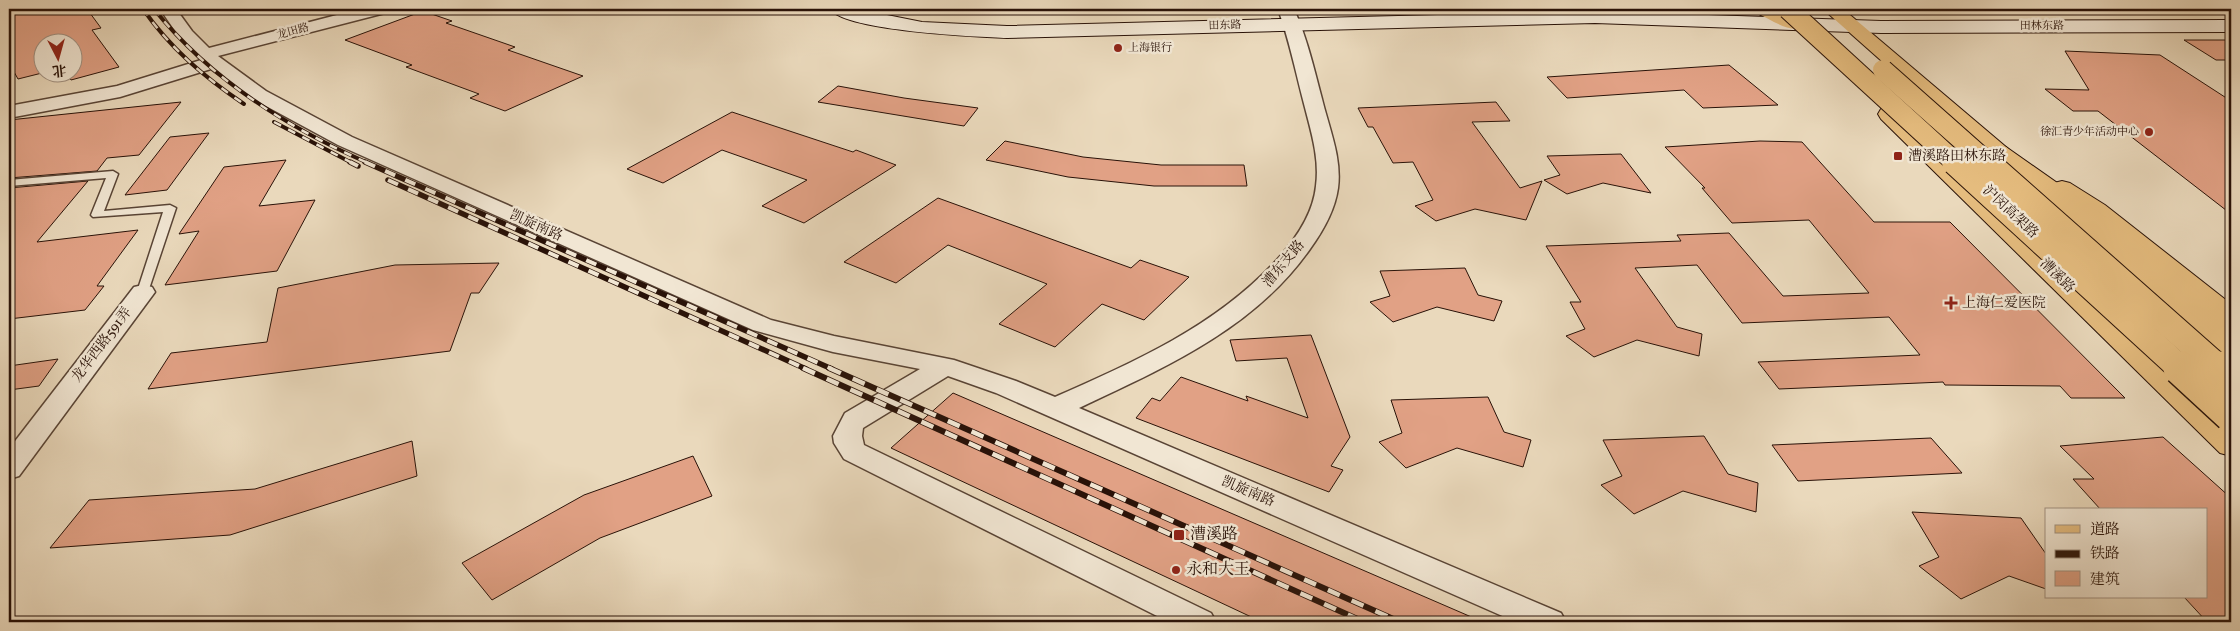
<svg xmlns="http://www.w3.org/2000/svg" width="2240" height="631" font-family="Vollkorn,'Noto Serif SC',serif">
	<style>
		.building { fill: #e1a185; stroke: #291208 }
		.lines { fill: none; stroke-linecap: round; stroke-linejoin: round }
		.lane-casing { stroke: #594435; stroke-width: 3 }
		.street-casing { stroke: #594435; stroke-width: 3 }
		.secondary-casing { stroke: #291208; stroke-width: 2 }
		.primary-casing { stroke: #291208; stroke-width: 2 }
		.highway-casing { stroke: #291208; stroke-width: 2 }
		.lane { fill: #f1e6d3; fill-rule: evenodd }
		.street { fill: #f1e6d3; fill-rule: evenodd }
		.secondary { fill: #f1e6d3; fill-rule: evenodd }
		.primary { fill: #e5bc7e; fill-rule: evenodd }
		.highway { fill: #e5bc7e; fill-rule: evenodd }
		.rail-far2-casing { stroke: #291208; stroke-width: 4 }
		.rail-far1-casing { stroke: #291208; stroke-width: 5.5 }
		.rail-casing { stroke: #291208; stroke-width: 6 }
		.rail-far2 { stroke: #f1e6d3; stroke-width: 2.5; stroke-dasharray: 8; stroke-linecap: butt }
		.rail-far1 { stroke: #f1e6d3; stroke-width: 4; stroke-dasharray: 11; stroke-linecap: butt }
		.rail { stroke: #f1e6d3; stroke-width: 4.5; stroke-dasharray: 13; stroke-linecap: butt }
		.highway-bridge-far2-casing { stroke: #291208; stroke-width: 22; stroke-linecap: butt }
		.highway-bridge-far1-casing { stroke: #291208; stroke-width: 28; stroke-linecap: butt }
		.highway-bridge-casing { stroke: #291208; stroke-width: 36; stroke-linecap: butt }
		.highway-bridge-far2 { stroke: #e5bc7e; stroke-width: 20 }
		.highway-bridge-far1 { stroke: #e5bc7e; stroke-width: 26 }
		.highway-bridge { stroke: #e5bc7e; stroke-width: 33 }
		.poi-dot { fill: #8f2418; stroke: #f1e6d3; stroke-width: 2 }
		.labels { text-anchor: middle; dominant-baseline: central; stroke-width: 5; stroke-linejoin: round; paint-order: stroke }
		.far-street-label { font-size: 11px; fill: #291208; stroke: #f1e6d3 }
		.far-poi-label { font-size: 11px; fill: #291208; stroke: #f1e6d3; text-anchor: start }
		.poi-label { font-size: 14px; fill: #291208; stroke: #f1e6d3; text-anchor: start }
		.street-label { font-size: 14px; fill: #291208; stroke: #f1e6d3 }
		.near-poi-label { font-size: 16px; fill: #291208; stroke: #f1e6d3; text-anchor: start }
	</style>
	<rect width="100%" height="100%" fill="#ead9bc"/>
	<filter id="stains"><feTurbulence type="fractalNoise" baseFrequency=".004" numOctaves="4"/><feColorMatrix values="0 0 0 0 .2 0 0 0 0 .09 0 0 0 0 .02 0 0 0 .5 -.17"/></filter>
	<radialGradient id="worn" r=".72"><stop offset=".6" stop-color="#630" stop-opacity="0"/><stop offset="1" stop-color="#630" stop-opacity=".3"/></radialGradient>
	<!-- building -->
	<g class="building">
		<polygon points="9,9 87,9 101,28 92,30 119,67 71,80 66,72 72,72 72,42 42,42 42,72 46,72 18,79 9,63"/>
		<polygon points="423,11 452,21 446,23 515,47 508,50 583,76 505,111 470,98 479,94 406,67 412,65 345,40"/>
		<polygon points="2184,40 2231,40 2231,60 2216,60"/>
		<polygon points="2065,51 2160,55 2231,101 2231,214 2098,111 2073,111 2045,89 2089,90"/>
		<polygon points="1729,65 1778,105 1703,108 1684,90 1567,98 1547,77"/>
		<polygon points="838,86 904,98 978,108 964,126 818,102"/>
		<polygon points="181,102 139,155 107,158 97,171 9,178 9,120"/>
		<polygon points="1496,102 1510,121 1472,122 1520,188 1542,181 1526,220 1475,209 1436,221 1415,206 1433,200 1413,162 1393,163 1373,127 1368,127 1358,108"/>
		<polygon points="732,112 853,152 856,150 896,165 804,223 762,206 807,180 722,150 663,183 627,169"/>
		<polygon points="209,133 167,190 125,195 170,137"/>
		<polygon points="1005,141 1083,157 1161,165 1244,165 1247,186 1154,186 1068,177 986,160"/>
		<polygon points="1760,141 1802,142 1874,222 1950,222 2125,398 2071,398 2060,386 1945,385 1943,382 1779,389 1758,362 1920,355 1889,317 1742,323 1697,265 1635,268 1677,327 1702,334 1699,356 1637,340 1594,357 1566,336 1585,329 1570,302 1581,302 1546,246 1681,241 1677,235 1729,233 1783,296 1869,293 1809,220 1732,223 1702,188 1705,188 1665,147"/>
		<polygon points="1621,154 1651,193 1603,183 1567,194 1544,180 1560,175 1547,156"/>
		<polygon points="286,160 259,206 315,200 277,271 165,285 199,231 179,234 224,167"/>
		<polygon points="88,181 37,242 138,230 97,286 104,286 85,310 9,319 9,188"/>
		<polygon points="938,198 1131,268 1140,260 1189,277 1144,320 1102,304 1055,347 999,324 1047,284 948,245 896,283 844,262"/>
		<polygon points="499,263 479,293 471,293 450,351 148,389 171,353 267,342 278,288 395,265"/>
		<polygon points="1465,268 1478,295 1502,301 1494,321 1437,307 1393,322 1370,302 1390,296 1380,271"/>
		<polygon points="1311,335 1350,437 1331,466 1343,470 1329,492 1136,418 1152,398 1160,401 1181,377 1248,401 1246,396 1308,418 1287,358 1236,361 1230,340"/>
		<polygon points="58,359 39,386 9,390 9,366"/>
		<polygon points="953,393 1483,622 1262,622 891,448"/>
		<polygon points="1488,397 1504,432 1531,440 1523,467 1457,448 1406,468 1379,442 1402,433 1391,400"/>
		<polygon points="1704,436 1728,474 1758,483 1756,512 1683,491 1634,514 1601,485 1622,476 1603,440"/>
		<polygon points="2163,437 2231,498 2231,622 2207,622 2184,597 2206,597 2206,510 2101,510 2073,479 2094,479 2060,446"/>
		<polygon points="1931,438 1962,473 1798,481 1772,445"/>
		<polygon points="412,441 417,476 230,535 50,548 89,500 255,489"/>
		<polygon points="693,456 712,496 600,538 492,600 462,563 584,495"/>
		<polygon points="1912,512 2021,518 2046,554 2046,589 2009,576 1961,599 1919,566 1939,557"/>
	</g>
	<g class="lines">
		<!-- lane casing -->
		<g class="lane-casing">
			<polygon id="lane" points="113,171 118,174 104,211 170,205 176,208 147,295 143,296 137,292 163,212 93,217 91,215 106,178 9,186 9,180"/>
		</g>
		<!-- street casing -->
		<g class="street-casing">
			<g id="street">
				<path d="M160,9h16l16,22 17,17 151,-39h27l-2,4 -167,43 48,35 86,46 419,183 63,16 120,24 62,21 39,16c79,-35 157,-69 218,-133 20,-21 40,-48 43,-78 4,-29 -6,-58 -13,-86 -8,-31 -14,-61 -25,-91h16c13,29 20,60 28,90 7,29 20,59 16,89 -3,22 -15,43 -28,61 -56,80 -146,119 -231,159l482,205 5,9h-50l-520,-229 -48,-17 -85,52 -1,8 2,9 347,168 5,9h-47l-325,-163 -10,-16 -1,-7 12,-23 75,-44 -87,-17 -80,-22 -415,-185 -85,-46 -42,-30 -91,28 -111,21v-12l108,-20 84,-26 -21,-22z"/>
				<polygon points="143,285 152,287 155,292 19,476 9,479 9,449 134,287"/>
			</g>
		</g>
		<!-- secondary casing -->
		<g class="secondary-casing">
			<path id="secondary" d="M830,9h27l65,13 85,4 588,-15 286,10 350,-1v12l-350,1 -286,-10 -588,15c-29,-1 -162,-7 -177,-29z"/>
		</g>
		<!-- primary casing -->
		<g class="primary-casing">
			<g id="primary">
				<path d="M1754,9c16,-1 40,0 50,15l-2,4c-15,4 -32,-9 -45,-15z"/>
				<polygon points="1823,9 1843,9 2006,147 2050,188 2054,183 2062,181 2070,183 2105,205 2231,304 2231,325 2221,323 2087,215 2063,199 2102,235 2231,341 2231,364 2221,361 2084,245 1990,157"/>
				<polygon points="1889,108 1897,109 2231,427 2231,456 2220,453 1881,119 1878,114 1881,109"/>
			</g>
		</g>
		<!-- highway casing -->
		<g class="highway-casing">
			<polygon id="highway" points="1998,145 2006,147 2110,220 2231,318 2231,341 2221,338 2092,230 1990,157 1987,152 1990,147"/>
		</g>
		<!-- lane -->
		<use href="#lane" class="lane"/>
		<!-- street -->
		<use href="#street" class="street"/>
		<!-- secondary -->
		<use href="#secondary" class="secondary"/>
		<!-- primary -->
		<use href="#primary" class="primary"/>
		<!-- highway -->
		<use href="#highway" class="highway"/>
		<!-- rail-far2 casing -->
		<g class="rail-far2-casing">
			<g id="rail-far2">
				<path d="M143,9c27,39 61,68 101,95"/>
				<path d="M154,9c56,70 132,118 214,154"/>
				<polyline points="274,122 352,163"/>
			</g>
		</g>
		<!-- rail-far1 casing -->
		<g class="rail-far1-casing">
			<g id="rail-far1">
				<polyline points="350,162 358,166"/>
				<polyline points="365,162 832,369"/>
				<polyline points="388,180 806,369"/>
			</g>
		</g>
		<!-- rail casing -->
		<g class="rail-casing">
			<g id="rail">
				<polyline points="803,368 1364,622"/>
				<polyline points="829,368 1400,622"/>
			</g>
		</g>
		<!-- rail-far2 -->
		<use href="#rail-far2" class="rail-far2"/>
		<!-- rail-far1 -->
		<use href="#rail-far1" class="rail-far1"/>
		<!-- rail -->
		<use href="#rail" class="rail"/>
		<!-- highway-bridge-far2 casing -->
		<g class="highway-bridge-far2-casing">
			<g id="highway-bridge-far2">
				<polyline points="1788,9 1956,163"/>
				<polyline points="1883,70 1988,163"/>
			</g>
		</g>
		<!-- highway-bridge-far1 casing -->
		<g class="highway-bridge-far1-casing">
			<g id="highway-bridge-far1">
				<polyline points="1955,162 2181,369"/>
				<polyline points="1986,162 2220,369"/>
			</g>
		</g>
		<!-- highway-bridge casing -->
		<g class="highway-bridge-casing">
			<g id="highway-bridge">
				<polyline points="2180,368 2231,415"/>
				<polyline points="2219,368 2231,379"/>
			</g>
		</g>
		<!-- highway-bridge-far2 -->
		<use href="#highway-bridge-far2" class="highway-bridge-far2"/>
		<!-- highway-bridge-far1 -->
		<use href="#highway-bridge-far1" class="highway-bridge-far1"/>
		<!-- highway-bridge -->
		<use href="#highway-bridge" class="highway-bridge"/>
	</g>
	<!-- markers -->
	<g class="poi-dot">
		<circle cx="1118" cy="48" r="5"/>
		<circle cx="2149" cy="132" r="5"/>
		<rect x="1893" y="151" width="10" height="10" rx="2.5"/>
		<path d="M1948.5 295.5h5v5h5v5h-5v5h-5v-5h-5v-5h5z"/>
		<rect x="1173" y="529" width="12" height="12" rx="2.5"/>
		<circle cx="1176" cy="570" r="5"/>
	</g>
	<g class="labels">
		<!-- far-street labels -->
		<g class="far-street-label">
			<text transform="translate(1225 26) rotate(-2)">田东路</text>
			<text x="2042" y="26">田林东路</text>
			<text transform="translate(293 32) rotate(-15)">龙田路</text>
		</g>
		<!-- far-poi labels -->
		<g class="far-poi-label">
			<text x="1128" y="48">上海银行</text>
			<text x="2139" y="132" text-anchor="end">徐汇青少年活动中心</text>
		</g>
		<!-- poi labels -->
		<g class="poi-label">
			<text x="1908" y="156">漕溪路田林东路</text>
			<text x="1962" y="303">上海仁爱医院</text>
		</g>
		<!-- street labels -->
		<g class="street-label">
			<text transform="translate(2010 212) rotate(43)">沪闵高架路</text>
			<text transform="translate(536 226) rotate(24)">凯旋南路</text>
			<text transform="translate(1284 264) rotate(-50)">漕东支路</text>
			<text transform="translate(2057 276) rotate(44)">漕溪路</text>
			<text transform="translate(102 345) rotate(-53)">龙华西路591弄</text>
			<text transform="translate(1248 492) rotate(23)">凯旋南路</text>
		</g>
		<!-- near-poi labels -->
		<g class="near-poi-label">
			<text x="1190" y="535">漕溪路</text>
			<text x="1186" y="570">永和大王</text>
		</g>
	</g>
	<!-- margin -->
	<rect width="2240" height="631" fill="none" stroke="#ead9bc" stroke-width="30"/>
	<rect x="10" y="10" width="2220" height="611" fill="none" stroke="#291208" stroke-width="2.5"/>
	<rect x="15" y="15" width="2210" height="601" fill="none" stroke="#291208"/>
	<!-- legend -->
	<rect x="2045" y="508" width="162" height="90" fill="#f1e6d3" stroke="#a19182"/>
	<rect x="2055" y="525" width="25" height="8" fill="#e5bc7e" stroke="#a19182"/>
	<text x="2090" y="534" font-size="15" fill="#291208">道路</text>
	<rect x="2055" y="550" width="25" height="8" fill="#291208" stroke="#a19182"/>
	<text x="2090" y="558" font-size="15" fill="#291208">铁路</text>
	<rect x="2055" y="571" width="25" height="15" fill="#e1a185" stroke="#a19182"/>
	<text x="2090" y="584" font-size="15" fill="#291208">建筑</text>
	<!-- north arrow -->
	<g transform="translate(58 58) rotate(174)"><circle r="24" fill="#f1e6d3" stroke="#a19182"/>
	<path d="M0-4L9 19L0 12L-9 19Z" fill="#8f2418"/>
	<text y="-8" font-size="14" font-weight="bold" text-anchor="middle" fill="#291208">北</text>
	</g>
	<rect width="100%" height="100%" filter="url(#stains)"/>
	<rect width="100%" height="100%" fill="url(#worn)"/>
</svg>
